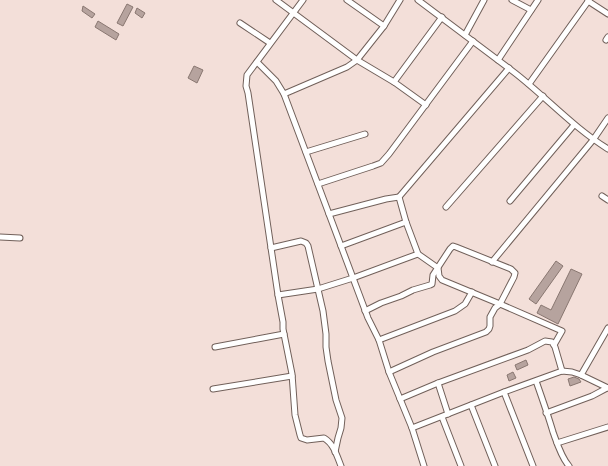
<svg xmlns="http://www.w3.org/2000/svg" width="608" height="466" font-family="Lora,serif">
	<style>
		.building { fill: #b6a39e; stroke: #897771 }
		.lines { fill: none; stroke-linecap: round; stroke-linejoin: round }
		.minor-casing { stroke: #71605a; stroke-width: 7 }
		.minor { stroke: #fff; stroke-width: 5 }
	</style>
	<rect width="100%" height="100%" fill="#f3dfd9"/>
	<!-- building -->
	<g class="building">
		<polygon points="127,4 133,7 123,26 117,23"/>
		<polygon points="83,6 95,14 92,18 82,11"/>
		<polygon points="137,8 145,13 142,18 135,13"/>
		<polygon points="98,21 119,34 116,40 95,27"/>
		<polygon points="194,66 203,70 197,83 188,78"/>
		<polygon points="556,261 563,266 536,304 529,299"/>
		<polygon points="571,269 582,274 558,324 537,313 541,305 551,310"/>
		<polygon points="526,360 528,365 517,370 515,365"/>
		<polygon points="513,372 516,378 509,381 507,375"/>
		<polygon points="574,377 579,379 581,382 570,386 568,379"/>
	</g>
	<g class="lines">
		<!-- minor casing -->
		<g class="minor-casing">
			<g id="minor">
				<polyline points="276,0 357,60 394,82 426,105"/>
				<path d="M303,0l-56,75 -1,11 2,7 30,202 5,27v7l9,45 3,41 5,20 1,3 6,2 17,-2c10,6 13,18 17,28"/>
				<polyline points="347,0 384,26"/>
				<path d="M418,0l97,73c32,25 59,55 93,76"/>
				<polyline points="512,0 531,10"/>
				<polyline points="588,1 608,14"/>
				<polyline points="240,23 270,43"/>
				<polyline points="465,35 484,0"/>
				<polyline points="606,40 608,37"/>
				<polyline points="498,60 538,0"/>
				<polyline points="257,62 276,81 284,94 368,318 379,340 389,372 412,428 424,466"/>
				<polyline points="394,82 442,17"/>
				<polyline points="529,84 589,0"/>
				<polyline points="284,94 347,67 357,60 384,26 400,0"/>
				<polyline points="306,152 365,134"/>
				<polyline points="318,184 373,166 381,163 389,154 473,41"/>
				<polyline points="602,196 608,200"/>
				<polyline points="510,201 574,125"/>
				<polyline points="446,207 543,96"/>
				<polyline points="329,214 386,199 399,197"/>
				<polyline points="0,237 20,238"/>
				<polyline points="341,246 406,222"/>
				<polyline points="271,248 301,241 306,243 308,246 323,311 326,334 326,347 328,361 336,400 342,418 341,428 338,438 335,452"/>
				<polyline points="418,254 438,268 439,276 442,280 500,304 562,331 554,345"/>
				<polyline points="492,262 593,140 608,118"/>
				<polyline points="278,295 318,289 353,278 418,254 406,222 399,197 509,68"/>
				<polyline points="365,311 381,303 401,296 413,290 430,285 432,284 433,275 450,249 453,246 456,247 511,269 515,273 514,277 500,304 495,308 490,317 490,326 489,329 486,332 433,352 389,372"/>
				<polyline points="379,340 455,311 465,304 472,292"/>
				<polyline points="215,347 284,334"/>
				<polyline points="581,375 608,328"/>
				<path d="M536,381c6,17 12,34 17,51 4,11 8,25 16,34"/>
				<polyline points="438,383 448,414"/>
				<polyline points="213,389 292,376"/>
				<polyline points="504,392 533,466"/>
				<polyline points="400,399 438,383 528,350 545,341 552,342 555,347 562,371"/>
				<polyline points="471,405 495,466"/>
				<polyline points="546,413 592,396 607,388"/>
				<polyline points="442,417 461,466"/>
				<polyline points="412,428 504,392 562,371 572,372 581,375 608,388"/>
				<polyline points="557,443 608,427"/>
			</g>
		</g>
		<!-- minor -->
		<use href="#minor" class="minor"/>
	</g>
</svg>
